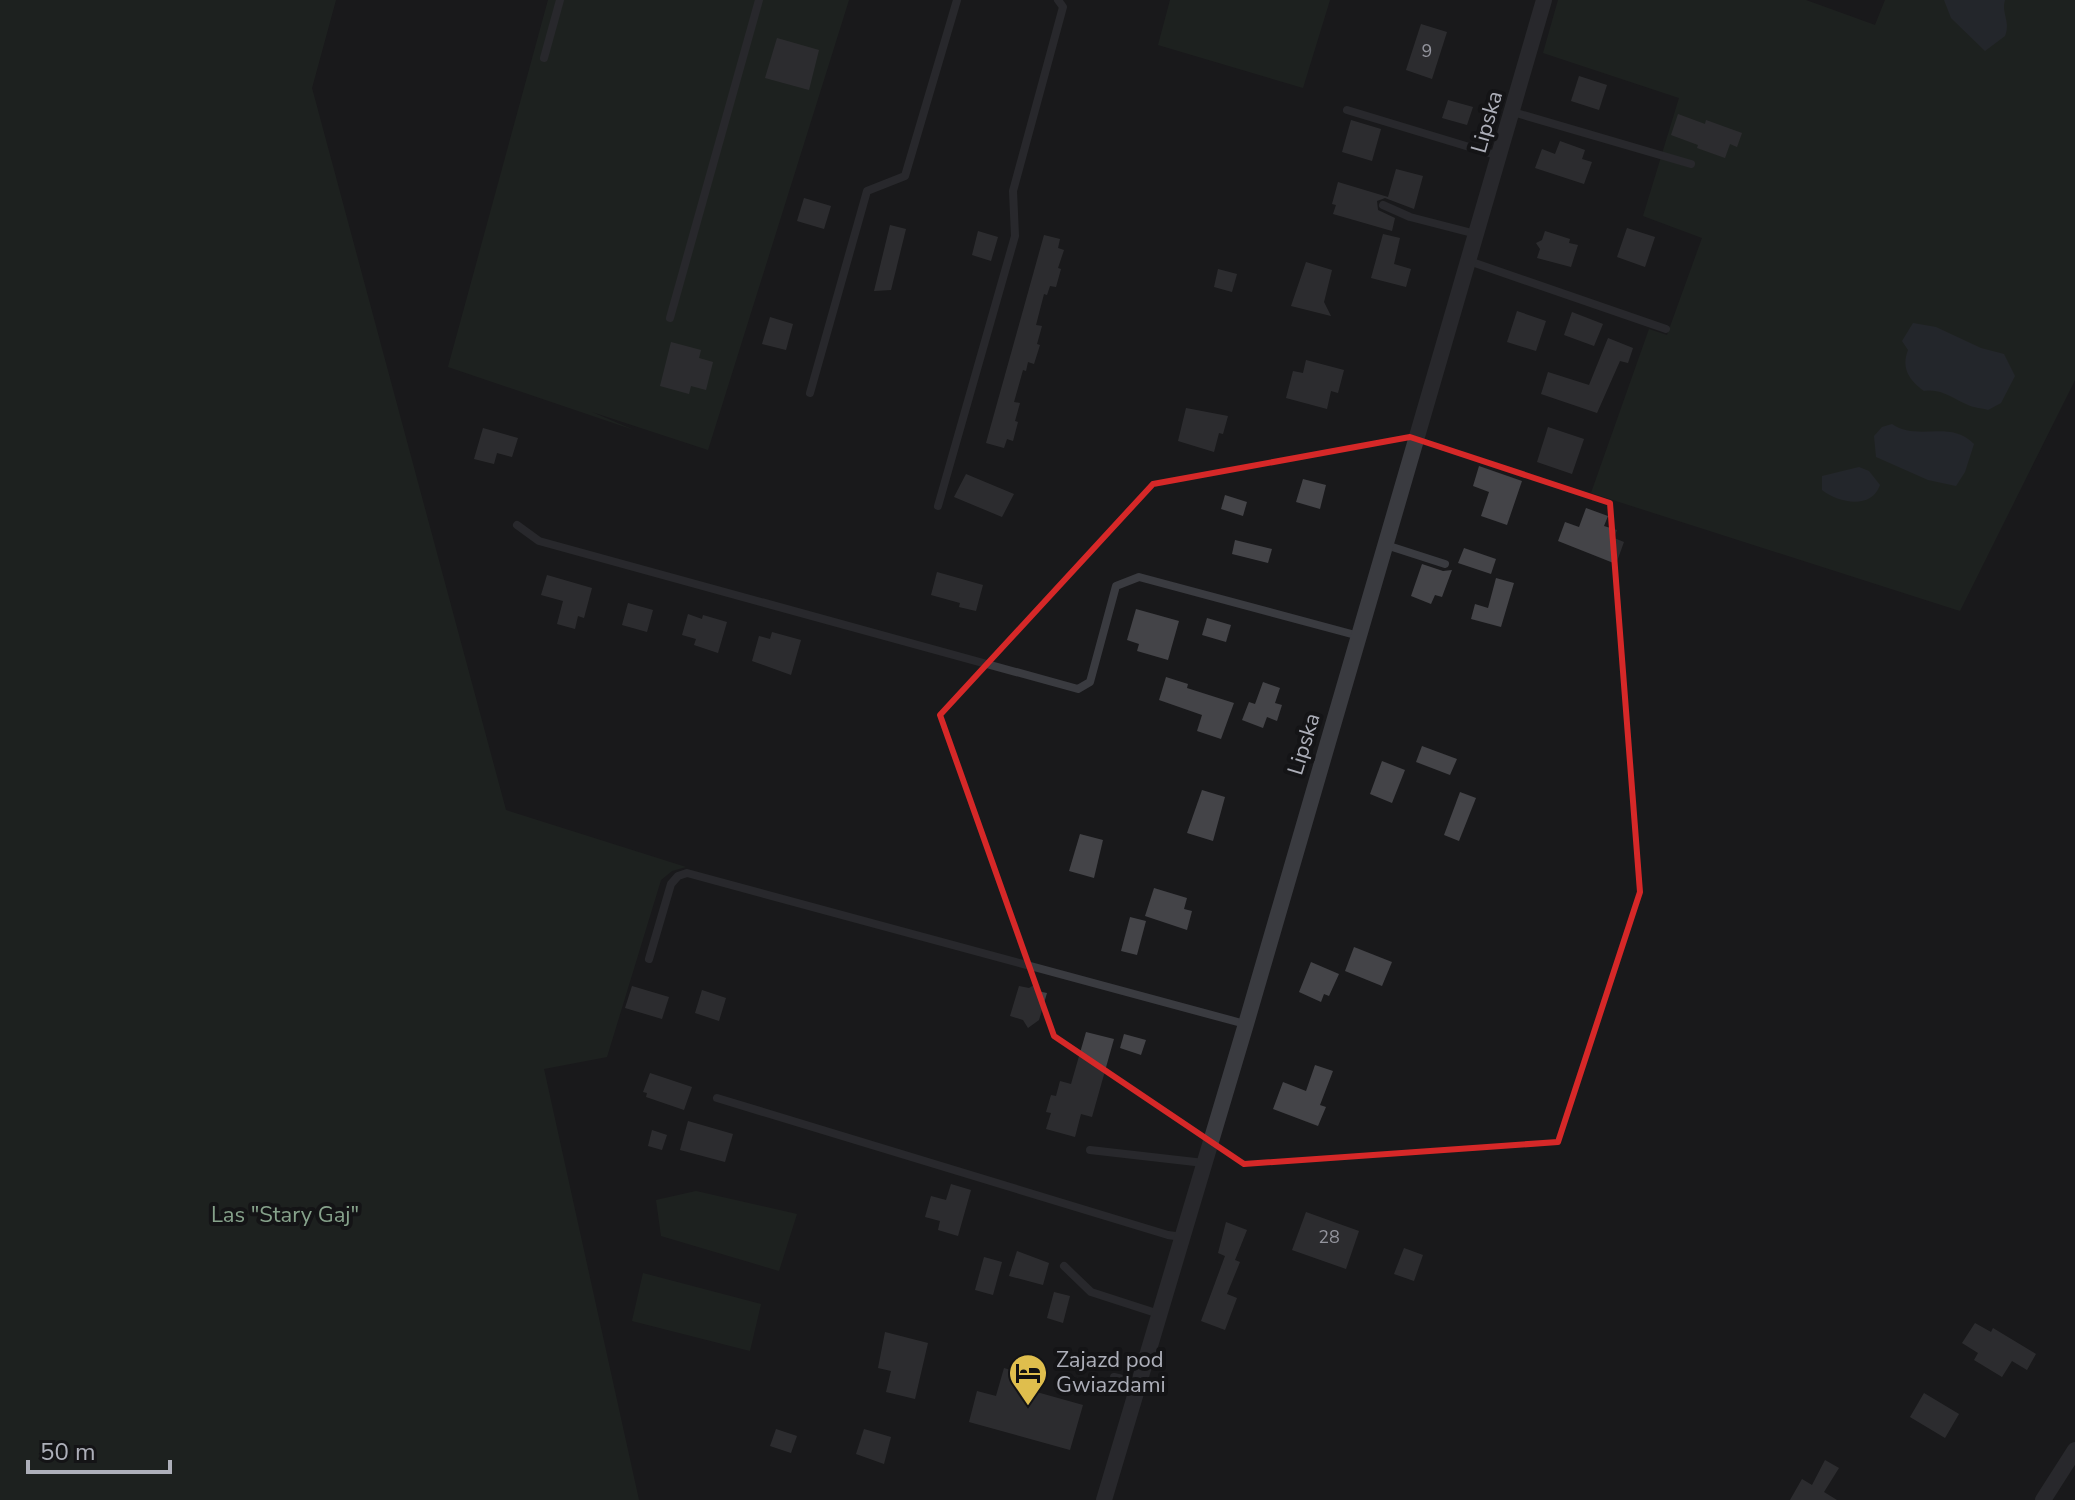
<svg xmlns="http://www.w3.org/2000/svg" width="2075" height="1500" font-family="'Nunito Sans',sans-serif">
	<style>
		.green { fill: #232b25 }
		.water { fill: #30363e }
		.building { fill: #444448 }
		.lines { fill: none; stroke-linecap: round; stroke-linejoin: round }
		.lane { stroke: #3a3b40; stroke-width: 8 }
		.street { stroke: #3a3b40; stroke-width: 16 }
		.marked { fill: none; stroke: #d62828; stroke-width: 6; stroke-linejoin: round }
		.labels { text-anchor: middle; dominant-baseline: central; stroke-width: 8; stroke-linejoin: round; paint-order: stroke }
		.number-label { font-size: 18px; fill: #93949d }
		.street-label { font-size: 22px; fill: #adafb9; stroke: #141416 }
		.park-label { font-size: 22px; fill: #86a28b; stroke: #141416 }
		.poi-label { font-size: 22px; fill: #adafb9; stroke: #141416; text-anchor: start }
	</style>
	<rect width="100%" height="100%" fill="#19191b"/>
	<!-- green -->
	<g class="green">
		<polygon points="0,0 336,0 312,88 506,810 686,867 672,871 661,880 607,1057 544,1069 639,1500 0,1500"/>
		<polygon points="548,0 849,0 708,450 592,412 634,430 448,367"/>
		<polygon points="1170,0 1330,0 1303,88 1158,45"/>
		<polygon points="1558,0 1806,0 1875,25 1885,0 2075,0 2075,380 1960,611 1591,493 1649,329 1667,335 1702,238 1643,216 1679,98 1543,53"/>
		<polygon points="696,1191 797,1214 779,1271 661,1236 656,1200"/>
		<polygon points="643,1273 761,1304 750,1351 632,1321"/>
	</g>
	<!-- water -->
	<g class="water">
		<path d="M1944,0h61c-4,13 6,22 0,36l-20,15 -34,-33z"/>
		<path d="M1913,323l23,4 45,21 23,6 11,22 -14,27 -13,7c-6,-2 -14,-2 -20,-5 -15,-6 -26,-17 -44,-14 -15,-11 -23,-23 -16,-41l-6,-9z"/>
		<path d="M1892,424c26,18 57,-5 82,20l-9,28 -9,14 -28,-6 -52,-23 -2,-21 8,-9z"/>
		<path d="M1859,467l10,4 11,14c-9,25 -41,18 -58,5v-14z"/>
	</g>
	<!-- building -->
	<g class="building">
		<polygon points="1421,24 1447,32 1432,79 1406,70"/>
		<polygon points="777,38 819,50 809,90 765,78"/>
		<polygon points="1579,76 1607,85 1599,110 1571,101"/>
		<polygon points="1448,100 1473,107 1467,125 1442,118"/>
		<polygon points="1678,114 1705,124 1706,120 1742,133 1737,147 1730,144 1725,158 1697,148 1698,145 1671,135"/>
		<polygon points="1351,120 1381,129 1372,161 1342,152"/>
		<polygon points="1560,141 1585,150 1582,159 1592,162 1584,184 1535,168 1542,149 1555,154"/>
		<polygon points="1396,169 1423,176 1414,209 1385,198 1377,201 1378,210 1395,218 1392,231 1333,214 1336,205 1332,204 1338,182 1388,197"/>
		<polygon points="804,198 831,206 824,229 797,221"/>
		<polygon points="890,225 906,229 891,290 874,291"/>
		<polygon points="1627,228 1655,237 1645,267 1617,257"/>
		<polygon points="978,231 998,237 991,261 972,255"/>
		<polygon points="1545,231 1570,239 1569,243 1578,245 1571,267 1537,258 1540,249 1536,243 1542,240"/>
		<polygon points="1383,234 1400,238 1394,264 1411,269 1406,287 1371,278"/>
		<polygon points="1044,235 1060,239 1058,248 1064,250 1058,268 1061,269 1056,287 1050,286 1047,295 1044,294 1036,325 1042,326 1037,344 1040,345 1034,364 1028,362 1026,371 1023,370 1014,402 1020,403 1015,421 1018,422 1013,441 1007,439 1004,448 986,443"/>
		<polygon points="1306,262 1332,270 1324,302 1331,316 1291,306"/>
		<polygon points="1218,269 1237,274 1232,292 1214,287"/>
		<polygon points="1517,311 1546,321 1536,351 1507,342"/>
		<polygon points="1572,312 1603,324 1594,346 1564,335"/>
		<polygon points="770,317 793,324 786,350 762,344"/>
		<polygon points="1608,338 1633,348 1628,363 1620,361 1597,413 1541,394 1548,372 1589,385"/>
		<polygon points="671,342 701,350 699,358 713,362 706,390 691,386 689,394 660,386"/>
		<polygon points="1306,360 1344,370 1338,393 1331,391 1327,409 1286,398 1293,371 1303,373"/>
		<polygon points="1186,408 1228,416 1223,434 1219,433 1214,452 1178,441"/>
		<polygon points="1548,427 1584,439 1572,474 1537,462"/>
		<polygon points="483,428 518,438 512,457 497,453 494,464 474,459"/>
		<polygon points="1479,466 1522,481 1507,525 1481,516 1489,492 1473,486"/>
		<polygon points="966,474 1014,494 1002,517 954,497"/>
		<polygon points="1303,479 1326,485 1320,509 1296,502"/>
		<polygon points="1225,495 1247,502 1243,516 1221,509"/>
		<polygon points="1586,508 1608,516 1604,526 1617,530 1614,538 1624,542 1616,564 1558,541 1565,522 1579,527"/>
		<polygon points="1235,540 1272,549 1268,563 1232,554"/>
		<polygon points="1464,548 1496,559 1491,574 1458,563"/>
		<polygon points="1422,564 1443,571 1452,570 1442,597 1435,595 1431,604 1411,596"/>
		<polygon points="937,572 983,585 976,611 959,607 960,603 931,595"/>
		<polygon points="547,575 592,588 584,618 578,616 575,629 557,624 563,601 541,595"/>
		<polygon points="1496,578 1514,583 1501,627 1471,619 1475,604 1488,608"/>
		<polygon points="628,603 653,610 647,632 622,625"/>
		<polygon points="1136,609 1179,621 1168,660 1137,651 1139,644 1127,640"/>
		<polygon points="688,614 702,619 703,615 727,622 718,653 694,645 696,639 682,635"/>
		<polygon points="1207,618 1231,625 1226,642 1202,635"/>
		<polygon points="772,632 801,640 791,675 752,661 759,636 770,639"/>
		<polygon points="1166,677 1188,684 1187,688 1234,703 1221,739 1197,731 1202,715 1159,700"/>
		<polygon points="1263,682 1280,688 1275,703 1282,705 1277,721 1267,717 1263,728 1242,720 1249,702 1255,704"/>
		<polygon points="1422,746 1457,759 1450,775 1416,762"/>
		<polygon points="1382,761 1405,770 1392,803 1370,794"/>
		<polygon points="1202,790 1225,797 1213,841 1187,833"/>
		<polygon points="1460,792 1476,798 1459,841 1444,835"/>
		<polygon points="1080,834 1103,840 1094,878 1069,871"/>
		<polygon points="1154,888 1187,898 1184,909 1192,911 1187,930 1145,916"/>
		<polygon points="1130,917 1146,921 1137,955 1121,951"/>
		<polygon points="1354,947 1392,962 1382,986 1345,971"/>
		<polygon points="1311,962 1339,974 1329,996 1324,994 1321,1002 1299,992"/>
		<polygon points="1034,985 1037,991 1047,993 1039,1020 1028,1028 1023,1020 1010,1016 1019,986 1029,988"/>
		<polygon points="632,986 669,997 662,1019 625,1008"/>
		<polygon points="702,990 726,998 719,1021 695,1013"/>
		<polygon points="1086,1032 1114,1039 1092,1117 1081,1114 1075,1137 1046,1129 1051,1113 1046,1112 1051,1095 1056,1096 1060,1081 1071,1084"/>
		<polygon points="1124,1034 1146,1040 1141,1055 1120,1048"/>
		<polygon points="1315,1065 1333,1071 1320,1105 1326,1107 1318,1126 1273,1109 1283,1082 1306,1091"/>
		<polygon points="650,1073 692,1087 684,1110 646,1097 647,1093 643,1092"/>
		<polygon points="688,1121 733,1134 725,1162 680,1150"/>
		<polygon points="652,1130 667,1135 662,1150 648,1146"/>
		<polygon points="951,1184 971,1190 958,1236 938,1230 940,1221 925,1217 931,1196 946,1200"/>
		<polygon points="1306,1212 1359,1231 1346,1269 1292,1250"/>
		<polygon points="1226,1222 1247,1230 1235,1260 1240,1262 1227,1294 1237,1298 1225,1330 1201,1321 1225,1256 1218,1253"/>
		<polygon points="1404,1248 1423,1255 1414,1281 1394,1274"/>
		<polygon points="1017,1251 1049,1263 1043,1285 1009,1276"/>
		<polygon points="984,1257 1002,1262 993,1295 975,1290"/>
		<polygon points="1054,1292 1070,1296 1063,1323 1047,1318"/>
		<polygon points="1975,1323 1991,1332 1993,1328 2036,1354 2027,1370 2012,1361 2002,1377 1974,1360 1978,1353 1962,1343"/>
		<polygon points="885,1332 928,1343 915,1399 886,1392 891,1371 878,1368"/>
		<polygon points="1004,1368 1037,1378 1033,1391 1083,1405 1070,1450 969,1422 977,1391 996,1396"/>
		<polygon points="1924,1393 1959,1414 1945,1438 1910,1417"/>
		<polygon points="776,1429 797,1436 791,1453 770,1446"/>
		<polygon points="864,1429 891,1437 884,1464 856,1454"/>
		<polygon points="1825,1460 1839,1468 1824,1492 1837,1500 1790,1500 1802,1479 1812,1485"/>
	</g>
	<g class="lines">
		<!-- lane -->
		<g class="lane">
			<polyline points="544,58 560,0"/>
			<polyline points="1347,110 1499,156"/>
			<polyline points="1513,112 1691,164"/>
			<polyline points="1383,205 1410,217 1476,234"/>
			<polyline points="1469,261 1666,329"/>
			<polyline points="670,318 759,0"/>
			<polyline points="810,393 867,191 905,176 957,0"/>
			<polyline points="938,506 1015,236 1013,191 1063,7 1058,0"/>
			<polyline points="517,525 539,541 1078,689 1090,682 1116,586 1139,577 1359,636"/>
			<polyline points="1386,545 1445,564"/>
			<polyline points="649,959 671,884 678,876 687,873 1245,1024"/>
			<polyline points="717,1098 1168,1235 1182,1237"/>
			<polyline points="1090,1150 1204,1163"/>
			<polyline points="1064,1266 1091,1292 1159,1314"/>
			<polyline points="1114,1377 1138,1383"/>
		</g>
		<!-- street -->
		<g class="street">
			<polyline points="1104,1500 1246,1024 1544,0"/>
			<polyline points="2043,1500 2075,1450"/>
		</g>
	</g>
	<!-- marked area -->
	<path d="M0 0H2075V1500H0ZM1410,437l200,66 30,389 -82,250 -314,22 -190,-128 -114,-321 213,-231z" fill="#19191b" fill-opacity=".55" fill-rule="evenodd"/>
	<path class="marked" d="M1410,437l200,66 30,389 -82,250 -314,22 -190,-128 -114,-321 213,-231z"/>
	<!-- icons -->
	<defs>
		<g id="hotel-pin" transform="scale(2)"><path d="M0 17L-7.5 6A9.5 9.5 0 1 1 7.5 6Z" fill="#dfbe4d" stroke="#141416"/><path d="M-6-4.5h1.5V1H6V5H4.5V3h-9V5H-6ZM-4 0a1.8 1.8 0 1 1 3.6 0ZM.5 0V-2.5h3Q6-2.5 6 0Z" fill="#111"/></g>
	</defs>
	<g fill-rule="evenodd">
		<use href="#hotel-pin" x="1028" y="1373"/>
	</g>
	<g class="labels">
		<!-- number labels -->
		<g class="number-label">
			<text x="1427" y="51">9</text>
			<text x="1329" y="1237">28</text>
		</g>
		<!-- street labels -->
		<g class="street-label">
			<text transform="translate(1487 122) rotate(-74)">Lipska</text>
			<text transform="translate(1304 744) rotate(-73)">Lipska</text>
		</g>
		<!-- park labels -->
		<g class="park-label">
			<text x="285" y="1215">Las "Stary Gaj"</text>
		</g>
		<!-- poi labels -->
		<g class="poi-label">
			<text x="1056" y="1360">Zajazd pod<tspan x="1056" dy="25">Gwiazdami</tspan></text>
		</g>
	</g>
	<!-- scale -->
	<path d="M28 1460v12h142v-12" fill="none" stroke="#adafb9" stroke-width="4"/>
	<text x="40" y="1460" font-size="24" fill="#adafb9" stroke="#141416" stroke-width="6" paint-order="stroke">50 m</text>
</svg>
